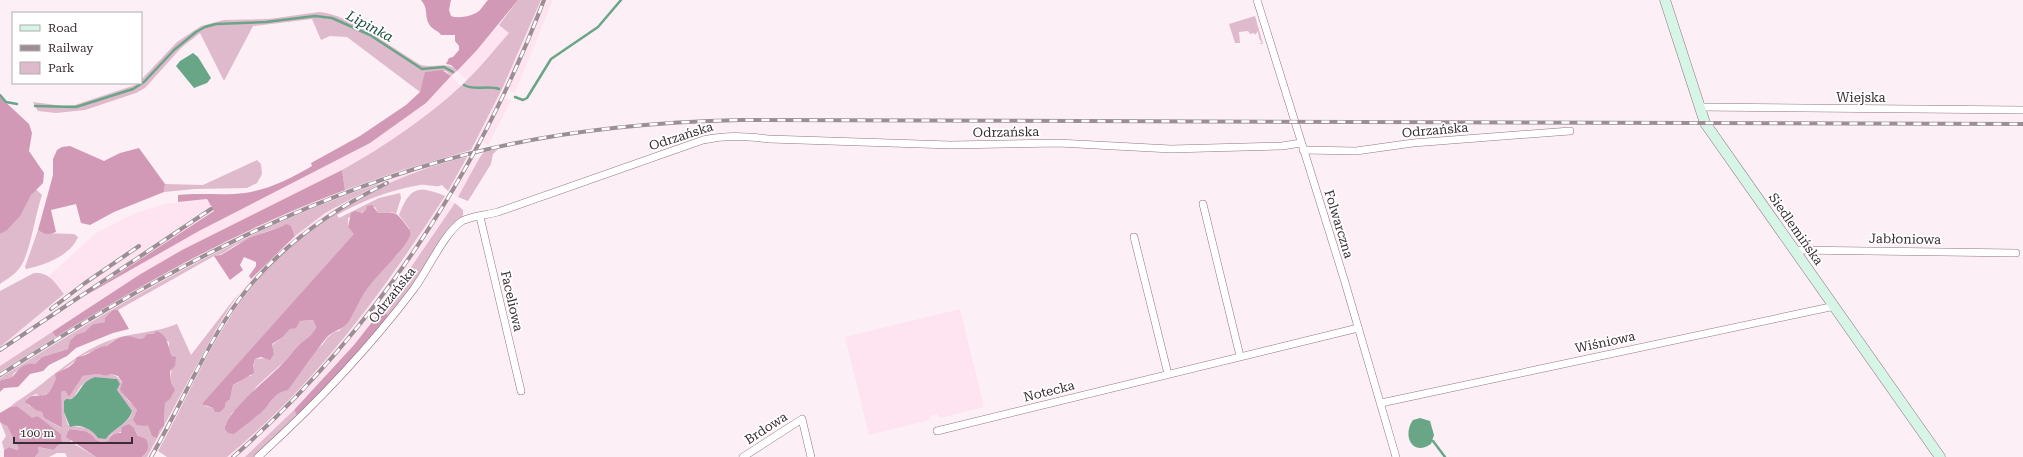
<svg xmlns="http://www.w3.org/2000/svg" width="2023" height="457" font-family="'Roboto Serif',serif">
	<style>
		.built { fill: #fee4f0 }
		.green { fill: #dfb9cc; fill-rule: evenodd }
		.forest { fill: #d299b7 }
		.water { fill: #69a688 }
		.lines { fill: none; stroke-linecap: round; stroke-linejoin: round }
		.stream { stroke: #69a688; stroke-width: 2.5 }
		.street-casing { stroke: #937484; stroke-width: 8 }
		.secondary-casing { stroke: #937484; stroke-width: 11 }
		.street { stroke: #fff; stroke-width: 7 }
		.secondary { stroke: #d6f5e7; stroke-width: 10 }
		.rail-casing { stroke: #9b8e95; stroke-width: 4 }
		.rail { stroke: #fff; stroke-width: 2.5; stroke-dasharray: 8; stroke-linecap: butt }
		.labels { text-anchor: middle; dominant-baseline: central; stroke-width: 3.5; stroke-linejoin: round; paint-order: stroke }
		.street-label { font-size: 13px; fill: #392c33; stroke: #fff }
		.water-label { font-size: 14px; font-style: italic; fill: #1d4d38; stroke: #fff }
	</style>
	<rect width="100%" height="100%" fill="#fdeff6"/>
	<!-- built -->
	<g class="built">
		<polygon points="541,0 553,0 515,93 503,87"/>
		<polygon points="499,25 509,33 467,80 457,71"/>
		<polygon points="451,76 461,86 418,122 396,138 342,170 182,250 139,275 0,366 0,347 64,295 49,276 96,233 135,213 165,204 207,199 214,211 91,293 199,231 370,143 426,103"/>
		<polygon points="499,95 511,101 488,145 483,142 481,145 477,143 476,146 474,145"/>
		<polygon points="471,150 467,157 472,160 474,157 479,159 478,164 458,197 448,191 466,157 408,176 349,205 305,234 279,258 230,316 224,327 154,457 147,457 218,326 238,294 263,266 304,228 325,213 366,191 364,189 262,230 197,261 88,324 0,378 0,372 56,337 134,290 231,237 304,205 345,190 399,171"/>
		<polygon points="445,196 455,203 409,271 354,345 294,410 245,457 227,457 341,343 391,278"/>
		<polygon points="960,309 984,407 940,418 937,414 934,415 930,416 930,420 869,435 845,337"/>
	</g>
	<!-- green -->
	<g class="green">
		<path d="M518,0h23l-38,87 -32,63 -72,21 -54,19 -3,-20c43,-24 83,-51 120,-85 17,-16 32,-35 47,-52l-10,-8z"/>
		<path d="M319,12c30,2 76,38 102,53 13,4 25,-5 36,6l-6,5 -5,-5 -20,1 -6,20 -73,-55 -17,-1 -9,4 -9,-21 -59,7 -29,55 -24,-48 -19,15 -36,40 -9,5 -51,17 -29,3 -18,-2 -5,-9 30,4 12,-1 66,-22v-3l36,-38 24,-16 23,-6 45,-1z"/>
		<polygon points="1255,16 1263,44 1258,44 1262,43 1259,38 1258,31 1255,35 1254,33 1250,34 1248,31 1239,32 1240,43 1235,43 1229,24"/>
		<polygon points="498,149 493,154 491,164 468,201 458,197 480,157 484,152"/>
		<path d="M467,157l-19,34 -6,-6c-7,3 -14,-1 -22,0 -30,5 -56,15 -83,30l2,3 40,-20 21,-5 1,5 -5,16 -4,-2 -14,1 -3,-6 -27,11v9l7,7 -150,172 8,2 17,-9 3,-14c7,-2 10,-9 18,-9l4,-17 11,-1 8,-4 -2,-9 11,-8 7,-8 10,-8 13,-1 3,7 -2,5 -17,15 -12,14 -27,24 -15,19 -11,9 -7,12 15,4 24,-19 11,-14 18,-14 21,-30 9,-8 4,-6 7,-6 5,-1 9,-10 6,-13 16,-24 17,-20 11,-10 11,-26 -10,-13c11,-28 19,-30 46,-19 -62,96 -129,188 -218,261h-60l-9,-6c25,-44 44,-91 72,-134 52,-81 144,-139 237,-160z"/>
		<polygon points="257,160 261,164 262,174 257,183 247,188 195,189 164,192 165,184 203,185"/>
		<path d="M381,183l-56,30 -30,23 -4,-10c-20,1 -37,11 -55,19 -8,4 -13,10 -22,11l-96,54h-5l-8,12 -12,2 -7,8 -9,2 -7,8 -2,7 -26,8 -7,7 -9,1 -12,8 -3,5 -11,3v-3c121,-76 245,-150 381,-195z"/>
		<path d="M36,189l6,6c-7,20 -11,54 -21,71 -5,8 -14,13 -21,18v-50c21,-13 21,-29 36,-45z"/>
		<polygon points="455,203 463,210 463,215 389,318 383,308"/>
		<path d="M38,230l4,3 32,1 4,3c-8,19 -33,28 -52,32l-1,-2z"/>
		<path d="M34,273c16,-1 21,10 30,21l-64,53v-56z"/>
		<path d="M238,294l-20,32 -71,131h-5l5,-5 -13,-24 -23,7 -3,6c-15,3 -12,-6 -23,-10 -5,-1 -11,-1 -17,-2l3,13 25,15h-29l-2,-4h-8l-8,4h-14l4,-5 -1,-5 14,3 10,-8 -1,-8 -23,-18 -6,3 -15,-13 -7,1 6,-5c30,-18 54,-45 87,-59 24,-11 50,-9 74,-19l14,31zM154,334l15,8v7l3,7 -2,43 -5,4 -1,23 -5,5 -23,-17 1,-4c-3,-5 -9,-8 -11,-13 -7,-10 1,-17 -15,-23l-5,2 -8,-2 -15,2 -14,21 -4,-6 -4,1v36l-17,-10 -2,-6 -14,-7 -1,-7 9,-4 5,2 7,-3 16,-24 21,-15 22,-8 5,-5 14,-5 15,4zM95,377l22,2 3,5 -3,6 15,22c-4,13 -19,16 -26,27l-20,-11 -18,-3 -4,-13v-11l9,-3 8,-12z"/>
		<polygon points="52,332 56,337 0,372 0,366"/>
		<polygon points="294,410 298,417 256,457 245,457"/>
		<polygon points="0,421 7,426 20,448 17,450 9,447 4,450 2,442 6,436"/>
	</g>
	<!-- forest -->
	<g class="forest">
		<path d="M421,0h30l-2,10 2,6c7,3 22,0 28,-5 3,-3 6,-8 9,-11h30l-41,50 -20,21 -6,-6 -5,-1 3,-6 4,-1 6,-7v-4l-4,-5v-6h-14c-3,-5 -9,-5 -12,-11 -5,-8 0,-15 -8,-24z"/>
		<path d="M442,70l9,6 -25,27 -56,40 -171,88 -116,66 131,-86 -7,-12 -29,3v-7c19,-2 37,0 56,-1 28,-1 54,-14 78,-28l-1,-3 49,-27 46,-31 14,-13 5,-20z"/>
		<polygon points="0,97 29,124 32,133 29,151 44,173 43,183 31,195 20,216 7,230 0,234"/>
		<path d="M70,146l34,15 16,-8 19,-5 26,36 -1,8 -50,20 -24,13 -9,-2 -5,-19 -25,6 5,22c-7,3 -12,3 -18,-2l15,-55v-16l4,-9 5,-3z"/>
		<path d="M342,170l3,20c-105,39 -194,89 -289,147l-4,-5 87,-57 43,-25z"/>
		<path d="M372,205l6,8c16,-1 18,-2 28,12 2,3 5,5 4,10 -3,12 -31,38 -40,50 -9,11 -14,24 -21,36 -6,9 -15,9 -22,16 -14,17 -26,35 -39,53 -13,2 -16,11 -24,20 -8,7 -21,17 -30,24l-6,-1 -3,-4c0,-17 48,-54 60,-68 4,-4 8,-10 12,-14 6,-7 16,-11 19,-20l-3,-7 -13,1 -4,7 -6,1 -7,8 -11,7 2,10 -4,6 -9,-3 -6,2 -2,7 1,7 -21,12 -3,14 -5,4v4l-5,5h-5l-2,-4 -11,-4 152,-170 -6,-7 3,-14 4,-2 7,2 4,-3 1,-4z"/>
		<polygon points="286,224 291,226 295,236 251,279 249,276 256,266 256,262 244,257 240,265 243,270 230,280 214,256 221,255 249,238 283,226"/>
		<polygon points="383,308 389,318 298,417 294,410 354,345"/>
		<path d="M113,310h5l11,19 -16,4 -37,15 -9,8 -18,9 -6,6 -13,3 -12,13 -14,1 -4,4v-11c3,-2 9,-2 12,-4 7,-7 11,-15 23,-13l7,-7 26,-8 2,-8 7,-7 8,-2 8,-8 12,-2v-4z"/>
		<path d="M156,331c13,4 11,15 16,25l4,1 -1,9 -5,5 1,12 4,7 -5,9 -5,4 -1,23 -5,5 -2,7 -5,-2 -4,-11 -3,1 -8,-1 -4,-5 4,-10 -17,-20 2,-8 -4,-6 -7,-2 -5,2 -8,-2 -15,2 -14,21 -4,-6 -4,1 1,36 -18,-10 -2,-6 -6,-2 -11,-8c6,-11 16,-3 23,-9 3,-3 6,-10 8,-14l-1,-5c7,-4 20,-8 22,-17 11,0 19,-11 30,-11 4,-4 14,-10 20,-10 9,0 14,8 20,-2h7z"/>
		<polygon points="17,406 32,418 38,416 61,434 62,442 53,450 38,447 39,452 35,457 4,457 4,450 9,447 17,450 19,448 7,426 0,422 0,413 10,407"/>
		<path d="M129,424l5,4 4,8 8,3c4,8 2,13 -4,18h-46l-30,-20 3,-8c5,1 11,1 16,2 11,4 8,13 23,10 3,-6 5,-8 13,-8l1,-6z"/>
	</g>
	<!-- water -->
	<g class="water">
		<polygon points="193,53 198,57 211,78 207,83 194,88 176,66 180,61"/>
		<path d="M95,377l22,2 3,5 -3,6 15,21c-4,14 -19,17 -26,28l-8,-1c-5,-8 -18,-15 -28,-11l-6,-15v-11c4,-4 5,0 9,-3 10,-9 7,-15 22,-21z"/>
		<path d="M1420,418l10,3 4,14 -3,9c-19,13 -29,-9 -18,-24z"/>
	</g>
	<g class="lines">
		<!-- stream -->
		<g class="stream">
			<path d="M464,85c10,6 24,0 35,4"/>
			<polyline points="0,95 6,102 17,104"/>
			<polyline points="515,97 523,100 527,98 551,59 598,27 621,0"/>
			<polyline points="35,106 76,107 133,89 144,82 174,50 196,32 205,27 216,24 266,22 315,16 332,18 370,35 422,69 444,67 453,72"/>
			<polyline points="1433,441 1445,457"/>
		</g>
		<!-- street casing -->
		<g class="street-casing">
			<g id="street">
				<polyline points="1257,0 1344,279 1396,457"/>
				<polyline points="1699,107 2023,110"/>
				<polyline points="1303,150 1356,151 1413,143 1570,131"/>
				<polyline points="1203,204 1240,356"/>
				<polyline points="480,217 521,391"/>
				<polyline points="1134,237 1168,374"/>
				<polyline points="1795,250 2016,253"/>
				<polyline points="1381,403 1835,306"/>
				<polyline points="937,431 1358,328"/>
				<path d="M258,457c56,-51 109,-106 155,-167 14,-18 31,-57 49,-69 9,-5 25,-6 36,-9l205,-72c23,-5 42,-4 66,-1l182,6 107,-2 113,6 111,-3 19,-3"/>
				<polyline points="743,457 802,419 811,457"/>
			</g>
		</g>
		<!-- secondary casing -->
		<g class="secondary-casing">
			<polyline id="secondary" points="1665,0 1705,123 1940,457"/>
		</g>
		<!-- street -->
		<use href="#street" class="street"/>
		<!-- secondary -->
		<use href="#secondary" class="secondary"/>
		<!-- rail casing -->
		<g class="rail-casing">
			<g id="rail">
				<polyline points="51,309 85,283 139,246"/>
				<polyline points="0,350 211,209"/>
				<path d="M0,375c146,-94 298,-178 468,-221 89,-23 181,-32 273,-34l1282,4"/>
				<path d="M151,457c25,-43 45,-89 71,-132 39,-65 97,-109 165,-142"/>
				<path d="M233,457c140,-123 245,-283 311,-457"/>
			</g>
		</g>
		<!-- rail -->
		<use href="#rail" class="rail"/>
	</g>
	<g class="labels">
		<!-- street labels -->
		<g class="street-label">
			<text x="1861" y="97">Wiejska</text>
			<text transform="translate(1435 130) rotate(-5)">Odrzańska</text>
			<text transform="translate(1006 132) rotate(-1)">Odrzańska</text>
			<text transform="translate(681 136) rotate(-18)">Odrzańska</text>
			<text transform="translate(1339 224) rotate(73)">Folwarczna</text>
			<text transform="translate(1796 229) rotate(55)">Siedlemińska</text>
			<text transform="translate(1905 239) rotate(1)">Jabłoniowa</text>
			<text transform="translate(392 295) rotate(-52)">Odrzańska</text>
			<text transform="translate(512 301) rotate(77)">Faceliowa</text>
			<text transform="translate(1605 342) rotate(-12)">Wiśniowa</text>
			<text transform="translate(1049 391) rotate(-14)">Notecka</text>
			<text transform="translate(766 428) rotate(-33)">Brdowa</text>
		</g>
		<!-- water labels -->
		<g class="water-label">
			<text transform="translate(370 26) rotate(28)">Lipinka</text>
		</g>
	</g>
	<!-- legend -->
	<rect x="12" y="12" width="130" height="72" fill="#ffffff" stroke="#b0abad"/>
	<rect x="20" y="25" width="20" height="6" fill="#d6f5e7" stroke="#b0abad"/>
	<text x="48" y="32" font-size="12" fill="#392c33">Road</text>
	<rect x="20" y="45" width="20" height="6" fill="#9b8e95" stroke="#b0abad"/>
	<text x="48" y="52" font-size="12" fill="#392c33">Railway</text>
	<rect x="20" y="62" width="20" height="12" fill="#dfb9cc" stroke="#b0abad"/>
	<text x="48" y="72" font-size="12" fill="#392c33">Park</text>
	<!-- scale -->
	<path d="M14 437v6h118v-6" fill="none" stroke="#392c33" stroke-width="2"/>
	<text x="20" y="437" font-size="12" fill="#392c33" stroke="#ffffff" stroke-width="3" paint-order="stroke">100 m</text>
</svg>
